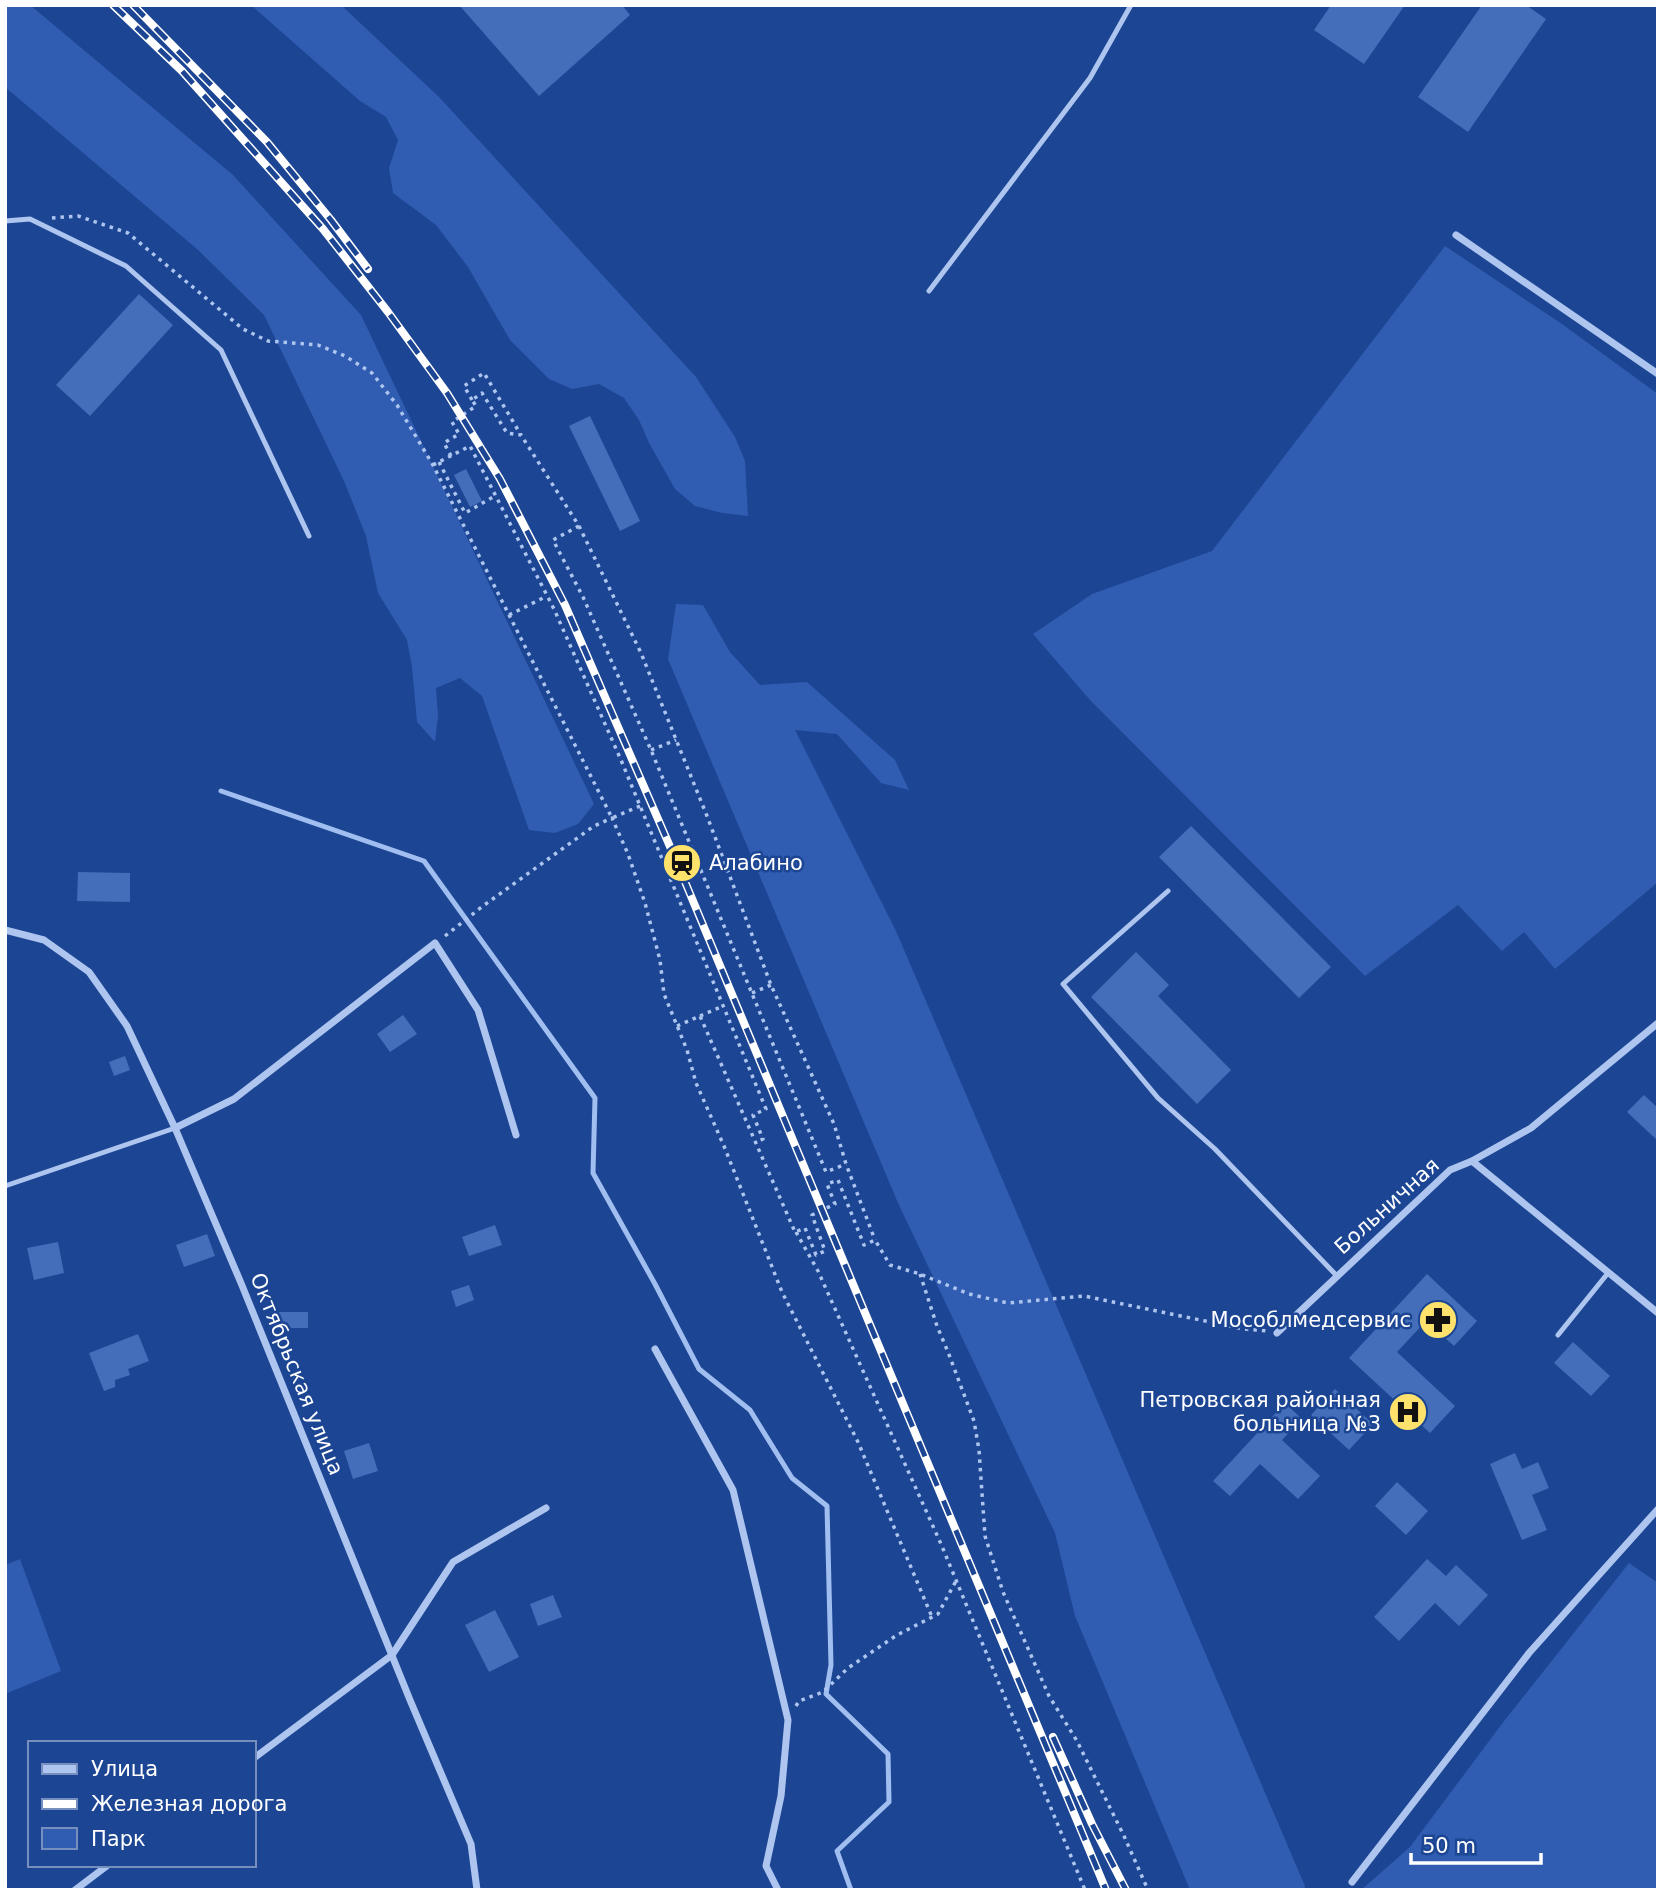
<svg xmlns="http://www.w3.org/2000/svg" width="1663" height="1895" font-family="'DejaVu Sans',sans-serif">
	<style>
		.green { fill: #305db1 }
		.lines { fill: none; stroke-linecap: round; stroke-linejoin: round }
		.stream { stroke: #a1bef0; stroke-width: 5 }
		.building { fill: #446eb9 }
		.path { stroke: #adc5ef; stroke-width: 3.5; stroke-dasharray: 3.5 5; stroke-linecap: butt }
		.lane { stroke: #adc5ef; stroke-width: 5 }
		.street { stroke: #adc5ef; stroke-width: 7 }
		.rail-casing { stroke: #fff; stroke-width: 8 }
		.rail { stroke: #1c4593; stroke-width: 5; stroke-dasharray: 16; stroke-linecap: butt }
		.labels { text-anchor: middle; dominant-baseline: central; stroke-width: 5; stroke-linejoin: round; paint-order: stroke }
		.poi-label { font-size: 21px; fill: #fff; stroke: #1c4593; text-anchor: end }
		.street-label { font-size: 21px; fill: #fff; stroke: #1c4593 }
	</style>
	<rect width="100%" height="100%" fill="#1c4593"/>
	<!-- green -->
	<g class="green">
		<polygon points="5,5 30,5 233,175 361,315 594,804 578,824 555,833 529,830 482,696 460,678 436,688 438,716 435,742 417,722 412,667 407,640 378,593 366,536 344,481 264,315 197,249 5,87"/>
		<polygon points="251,5 341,5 439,97 696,377 735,437 745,461 748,516 722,513 695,506 675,489 649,443 639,420 624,398 599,384 572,389 549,379 510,340 468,267 436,225 393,193 389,168 398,140 386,117 360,101"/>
		<polygon points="1445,246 1562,324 1658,394 1658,882 1555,969 1524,932 1502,951 1458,905 1365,976 1090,700 1033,634 1092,594 1212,551"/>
		<polygon points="676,604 703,605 730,652 760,685 807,682 895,760 909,790 881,783 837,734 795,730 896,931 1305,1886 1304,1890 1190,1890 1075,1616 1055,1533 898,1203 668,659"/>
		<polygon points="20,1559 61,1671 5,1694 5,1565"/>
		<polygon points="1629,1563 1658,1583 1658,1890 1361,1890 1410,1847 1501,1725"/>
	</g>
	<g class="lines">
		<!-- stream -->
		<polyline class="stream" points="221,791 424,861 595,1098 593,1173 655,1284 699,1369 750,1410 792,1478 827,1506 831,1665 826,1694 888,1754 889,1802 837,1851 851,1890"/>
	</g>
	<!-- building -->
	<g class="building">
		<polygon points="459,5 622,5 630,15 539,96"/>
		<polygon points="1331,5 1405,5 1364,64 1314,30"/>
		<polygon points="1482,5 1526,5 1546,19 1468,132 1418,97"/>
		<polygon points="139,294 173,325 90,416 56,385"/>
		<polygon points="590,416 640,521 620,531 569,426"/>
		<polygon points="466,469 482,501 470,507 454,475"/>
		<polygon points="1191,826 1331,967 1299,998 1159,857"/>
		<polygon points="78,872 130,873 130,902 77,901"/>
		<polygon points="1136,952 1169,985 1158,996 1231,1070 1197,1104 1091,997"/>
		<polygon points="403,1015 417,1034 390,1052 377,1034"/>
		<polygon points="125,1056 130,1070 114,1076 109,1062"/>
		<polygon points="1644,1095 1658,1108 1658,1141 1627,1112"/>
		<polygon points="495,1225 502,1245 469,1256 462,1237"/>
		<polygon points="207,1234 215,1256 184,1267 176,1245"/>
		<polygon points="58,1242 64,1273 34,1280 27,1248"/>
		<polygon points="1427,1274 1477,1321 1454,1346 1426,1321 1397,1352 1455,1406 1430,1433 1349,1358"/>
		<polygon points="469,1285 474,1300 456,1307 451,1291"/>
		<rect x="279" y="1312" width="29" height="16"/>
		<polygon points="138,1334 149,1361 128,1369 130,1375 115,1380 115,1387 104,1391 89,1353"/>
		<polygon points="1573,1342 1610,1376 1591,1396 1554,1363"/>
		<polygon points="1335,1389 1373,1424 1349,1450 1311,1415"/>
		<polygon points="1285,1403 1302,1419 1282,1440 1320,1476 1298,1499 1260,1464 1230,1496 1213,1481"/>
		<polygon points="369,1443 378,1471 353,1479 344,1451"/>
		<polygon points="1515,1453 1522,1469 1538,1462 1549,1488 1532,1495 1547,1530 1522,1540 1490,1464"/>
		<polygon points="1397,1482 1428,1511 1406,1535 1375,1506"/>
		<polygon points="1427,1559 1446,1576 1456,1565 1488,1595 1459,1626 1435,1603 1399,1641 1374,1617"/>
		<polygon points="553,1595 562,1617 538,1626 530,1604"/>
		<polygon points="495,1610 519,1657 489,1672 465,1625"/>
	</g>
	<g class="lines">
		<!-- path -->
		<g class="path">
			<polyline points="52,218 78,216 128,233 243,329 268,341 318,345 345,356 372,373 397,405 433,465 612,818 640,806"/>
			<polyline points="472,400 464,386 484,373 521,435"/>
			<polyline points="451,456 444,443 459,434 452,422 476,406 472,400 482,393 507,433 521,435 579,526 641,653 707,816 771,985 834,1124 846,1164 875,1240"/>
			<polyline points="439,462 465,513 495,496"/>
			<polyline points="433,465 470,446 554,609 621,760 766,1109 753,1115 763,1139 756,1142"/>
			<polyline points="579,526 553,540 583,597 651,750 826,1172 846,1164"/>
			<polyline points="509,615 547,596"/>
			<polyline points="651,750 676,740"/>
			<polyline points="445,936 483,906 594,826 612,818 628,854 645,903 660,960 664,994 687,1050 696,1083 724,1146 782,1292 858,1442 932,1617"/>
			<polyline points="752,993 771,985"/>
			<polyline points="700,1016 723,1006"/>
			<polyline points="677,1026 700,1016 795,1232 805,1228 816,1255 825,1251 812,1215 835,1204 827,1184 838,1180 864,1245 875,1240 890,1265 920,1274 969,1294 1008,1303 1084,1296 1244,1329 1268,1331"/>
			<polyline points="796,1232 818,1271 941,1544 1085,1890"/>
			<polyline points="920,1274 937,1326 948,1352 974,1421 979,1450 985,1536 1003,1592 1049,1696 1077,1741 1124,1836 1148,1890"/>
			<polyline points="796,1706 799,1701 823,1692 848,1668 897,1635 938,1614 956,1581"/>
		</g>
		<!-- lane -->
		<g class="lane">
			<polyline points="5,221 30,219 126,266 221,350 309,536"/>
			<polyline points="929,291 1090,78 1131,5"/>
			<polyline points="1168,891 1063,984 1158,1098 1215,1149 1337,1276"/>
			<polyline points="5,1186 175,1128"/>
			<polyline points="1558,1335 1608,1273"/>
		</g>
		<!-- street -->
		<g class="street">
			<polyline points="1456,235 1658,374"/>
			<polyline points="5,930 44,940 89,972 127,1026 175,1128 241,1283 410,1700 471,1844 477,1890"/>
			<polyline points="175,1128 234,1099 435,943 478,1010 516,1135"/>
			<polyline points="1472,1161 1531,1128 1658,1023"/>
			<polyline points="1277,1333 1450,1170 1472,1161 1658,1313"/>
			<polyline points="655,1349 733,1490 788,1720 781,1796 766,1866 778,1890"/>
			<polyline points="254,1758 392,1655 453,1562 546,1508"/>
			<polyline points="1352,1882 1529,1653 1658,1509"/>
			<polyline points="75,1890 108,1865"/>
		</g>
		<!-- rail casing -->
		<g class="rail-casing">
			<g id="rail">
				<polyline points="113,5 182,71 323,229 388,312 447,393 500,479 565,605 678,865 1106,1890"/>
				<polyline points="133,5 267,142 331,220 368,269"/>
				<polyline points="1053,1737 1092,1824 1126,1890"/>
			</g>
		</g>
		<!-- rail -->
		<use href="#rail" class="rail"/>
	</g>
	<!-- icons -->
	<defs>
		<g id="station-disc" transform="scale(2.0125)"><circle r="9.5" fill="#fee26c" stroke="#1c4593"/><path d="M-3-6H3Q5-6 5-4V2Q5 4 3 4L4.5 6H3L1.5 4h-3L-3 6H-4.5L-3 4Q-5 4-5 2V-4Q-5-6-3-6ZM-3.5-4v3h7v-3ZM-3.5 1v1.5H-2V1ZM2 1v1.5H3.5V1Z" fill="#111"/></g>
		<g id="pharmacy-disc" transform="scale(2.0125)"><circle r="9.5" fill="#fee26c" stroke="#1c4593"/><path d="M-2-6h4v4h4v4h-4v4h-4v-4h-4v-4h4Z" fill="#111"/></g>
		<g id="hospital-disc" transform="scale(2.0125)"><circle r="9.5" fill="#fee26c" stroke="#1c4593"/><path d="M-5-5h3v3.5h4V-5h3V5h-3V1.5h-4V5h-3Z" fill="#111"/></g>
	</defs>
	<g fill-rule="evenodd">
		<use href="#station-disc" x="682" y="863"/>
		<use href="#pharmacy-disc" x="1438" y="1320"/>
		<use href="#hospital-disc" x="1408" y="1412"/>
	</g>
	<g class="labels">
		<!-- poi labels -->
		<g class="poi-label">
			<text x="709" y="863" text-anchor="start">Алабино</text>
			<text x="1411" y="1320">Мособлмедсервис</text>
			<text x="1381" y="1400">Петровская районная<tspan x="1381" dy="24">больница №3</tspan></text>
		</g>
		<!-- street labels -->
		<g class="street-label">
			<text transform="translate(1387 1206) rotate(-42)">Больничная</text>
			<text transform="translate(297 1374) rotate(68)">Октябрьская улица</text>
		</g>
	</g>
	<!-- border -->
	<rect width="1663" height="1895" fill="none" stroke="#ffffff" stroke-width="14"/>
	<!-- legend -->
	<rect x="28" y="1741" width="228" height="126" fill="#1c4593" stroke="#778fbe" stroke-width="2"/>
	<rect x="42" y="1764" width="35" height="10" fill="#adc5ef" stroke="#778fbe" stroke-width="2"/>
	<text x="91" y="1776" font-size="21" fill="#ffffff">Улица</text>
	<rect x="42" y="1799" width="35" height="10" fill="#ffffff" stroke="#778fbe" stroke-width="2"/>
	<text x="91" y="1811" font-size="21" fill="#ffffff">Железная дорога</text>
	<rect x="42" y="1828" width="35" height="21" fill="#305db1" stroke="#778fbe" stroke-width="2"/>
	<text x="91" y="1846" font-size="21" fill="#ffffff">Парк</text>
	<!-- scale -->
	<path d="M1411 1853v10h130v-10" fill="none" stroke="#ffffff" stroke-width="3.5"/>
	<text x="1422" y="1853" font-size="21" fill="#ffffff" stroke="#1c4593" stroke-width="5" paint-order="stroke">50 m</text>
</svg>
